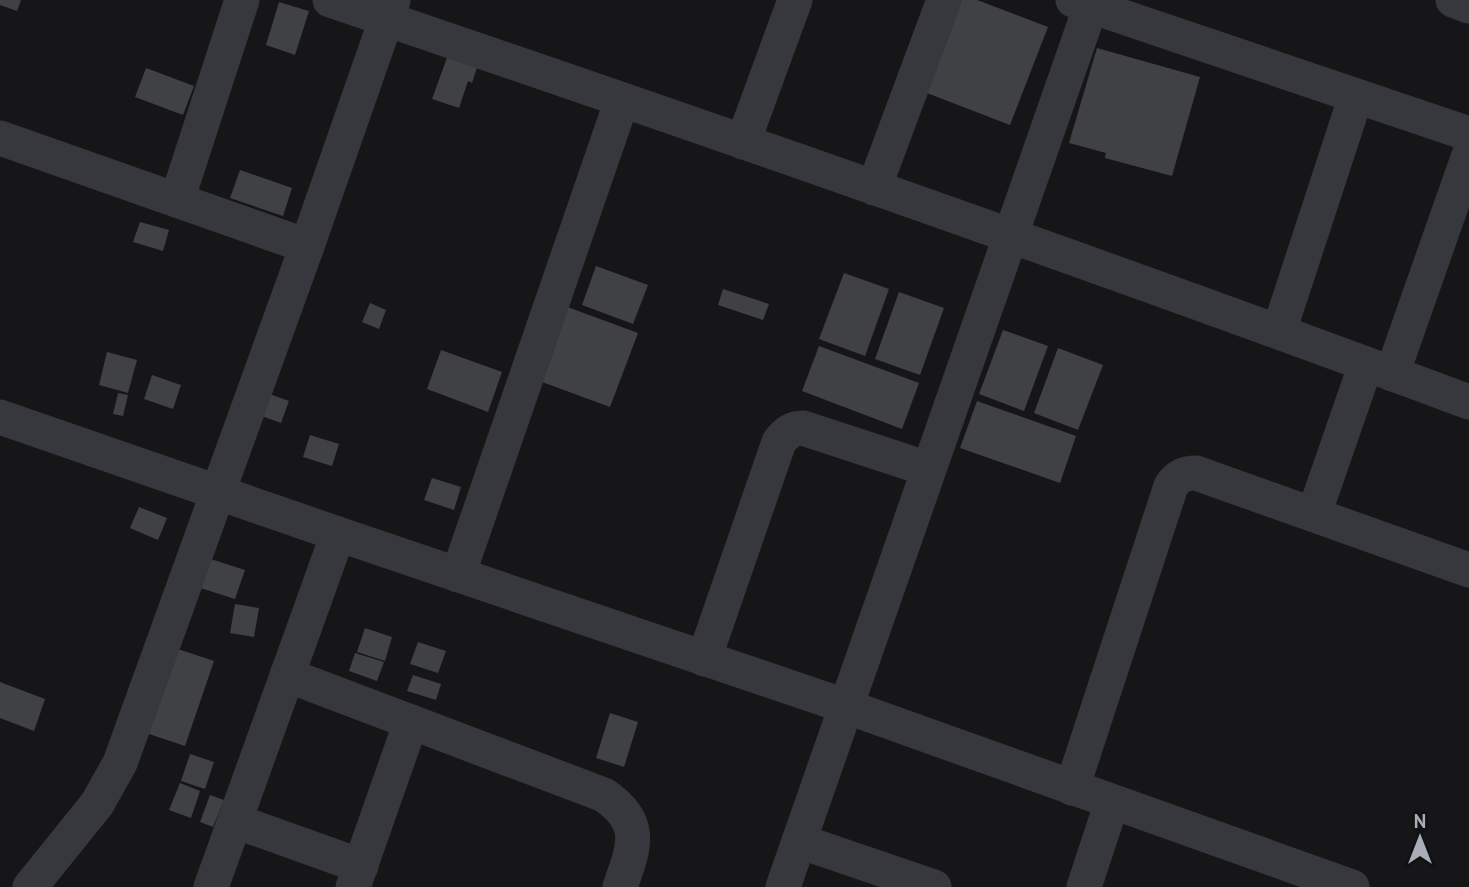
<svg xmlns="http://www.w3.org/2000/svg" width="1469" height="887" font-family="'PT Sans',sans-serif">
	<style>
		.building { fill: #404145 }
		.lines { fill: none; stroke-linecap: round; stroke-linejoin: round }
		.minor { stroke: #37383d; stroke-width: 35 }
	</style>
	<rect width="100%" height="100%" fill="#161618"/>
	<!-- building -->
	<g class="building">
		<polygon points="0,0 21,0 17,11 0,5"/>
		<polygon points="954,0 977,0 1048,27 1010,125 919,90"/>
		<polygon points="279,2 309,11 295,55 266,45"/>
		<polygon points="1097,48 1200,77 1172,176 1105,158 1106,153 1069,143"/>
		<polygon points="448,55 478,64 472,83 468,81 459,108 432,99"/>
		<polygon points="146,68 194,86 183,115 135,97"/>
		<polygon points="240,170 292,188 283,216 230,198"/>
		<polygon points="140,222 169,230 163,251 133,242"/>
		<polygon points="596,266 648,285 633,324 582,305"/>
		<polygon points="844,273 889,289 865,356 819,339"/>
		<polygon points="723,289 769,304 763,320 718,305"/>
		<polygon points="899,292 944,308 920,375 875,359"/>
		<polygon points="370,303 386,310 379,329 362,322"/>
		<polygon points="562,305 638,333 610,407 534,379"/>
		<polygon points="1003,330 1048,346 1024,411 979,394"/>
		<polygon points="819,346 919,383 902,429 802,391"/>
		<polygon points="1058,348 1103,365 1078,430 1034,413"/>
		<polygon points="441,350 502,372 488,412 427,389"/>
		<polygon points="107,352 137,360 128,393 99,385"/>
		<polygon points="152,375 181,385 173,409 144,399"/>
		<polygon points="261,391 289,401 281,423 253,413"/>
		<polygon points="118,393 128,395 123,416 113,414"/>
		<polygon points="977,401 1076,436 1060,483 960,448"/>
		<polygon points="310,435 339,444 332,466 303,457"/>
		<polygon points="432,478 461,487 454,510 424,500"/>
		<polygon points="139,507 167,518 158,540 130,528"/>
		<polygon points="201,556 245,570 235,599 191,585"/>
		<polygon points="235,604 259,608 254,637 230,633"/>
		<polygon points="365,628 392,637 385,661 357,652"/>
		<polygon points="418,642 446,651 438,673 410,664"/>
		<polygon points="169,646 214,661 185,746 140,731"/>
		<polygon points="355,653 384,662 377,681 349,671"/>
		<polygon points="413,675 441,684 436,700 407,691"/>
		<polygon points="0,682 45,699 34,731 0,718"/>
		<polygon points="610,713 638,722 624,767 596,758"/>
		<polygon points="190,754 214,762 205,789 181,781"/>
		<polygon points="180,783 200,791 191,818 169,810"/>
		<polygon points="210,795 224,800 213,827 200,822"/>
	</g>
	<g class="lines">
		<!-- minor -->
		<g class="minor">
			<path d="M330,0c381,129 762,262 1139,402"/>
			<polyline points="1073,0 1469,134"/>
			<polyline points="1453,0 1469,6"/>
			<polyline points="0,138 307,246"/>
			<polyline points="743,142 795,0"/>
			<polyline points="874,188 944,0"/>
			<polyline points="177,200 242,0"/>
			<polyline points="1279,331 1356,96"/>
			<polyline points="1392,374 1469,155"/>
			<polyline points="0,417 338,534 845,706 1352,887"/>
			<polyline points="1314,514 1366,364"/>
			<polyline points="458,575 622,100"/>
			<path d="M704,659l75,-217c7,-9 13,-14 24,-14l125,41"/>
			<path d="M287,675l317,120c41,28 30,52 16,92"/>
			<path d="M1072,788l99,-302c7,-10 13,-13 25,-13l273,97"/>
			<polyline points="235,821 361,866"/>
			<polyline points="799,841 934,887"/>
			<polyline points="30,887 97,804 120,763 307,246 393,0"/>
			<polyline points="211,887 338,534"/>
			<polyline points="353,887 411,722"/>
			<polyline points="783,887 1093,0"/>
			<polyline points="1084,887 1112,802"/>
		</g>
	</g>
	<!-- north arrow -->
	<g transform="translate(1420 838)" stroke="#111113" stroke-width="5" paint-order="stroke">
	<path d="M0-5L12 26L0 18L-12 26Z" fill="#a8adb8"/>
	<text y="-10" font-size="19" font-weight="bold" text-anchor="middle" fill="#a8adb8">N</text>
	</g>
</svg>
